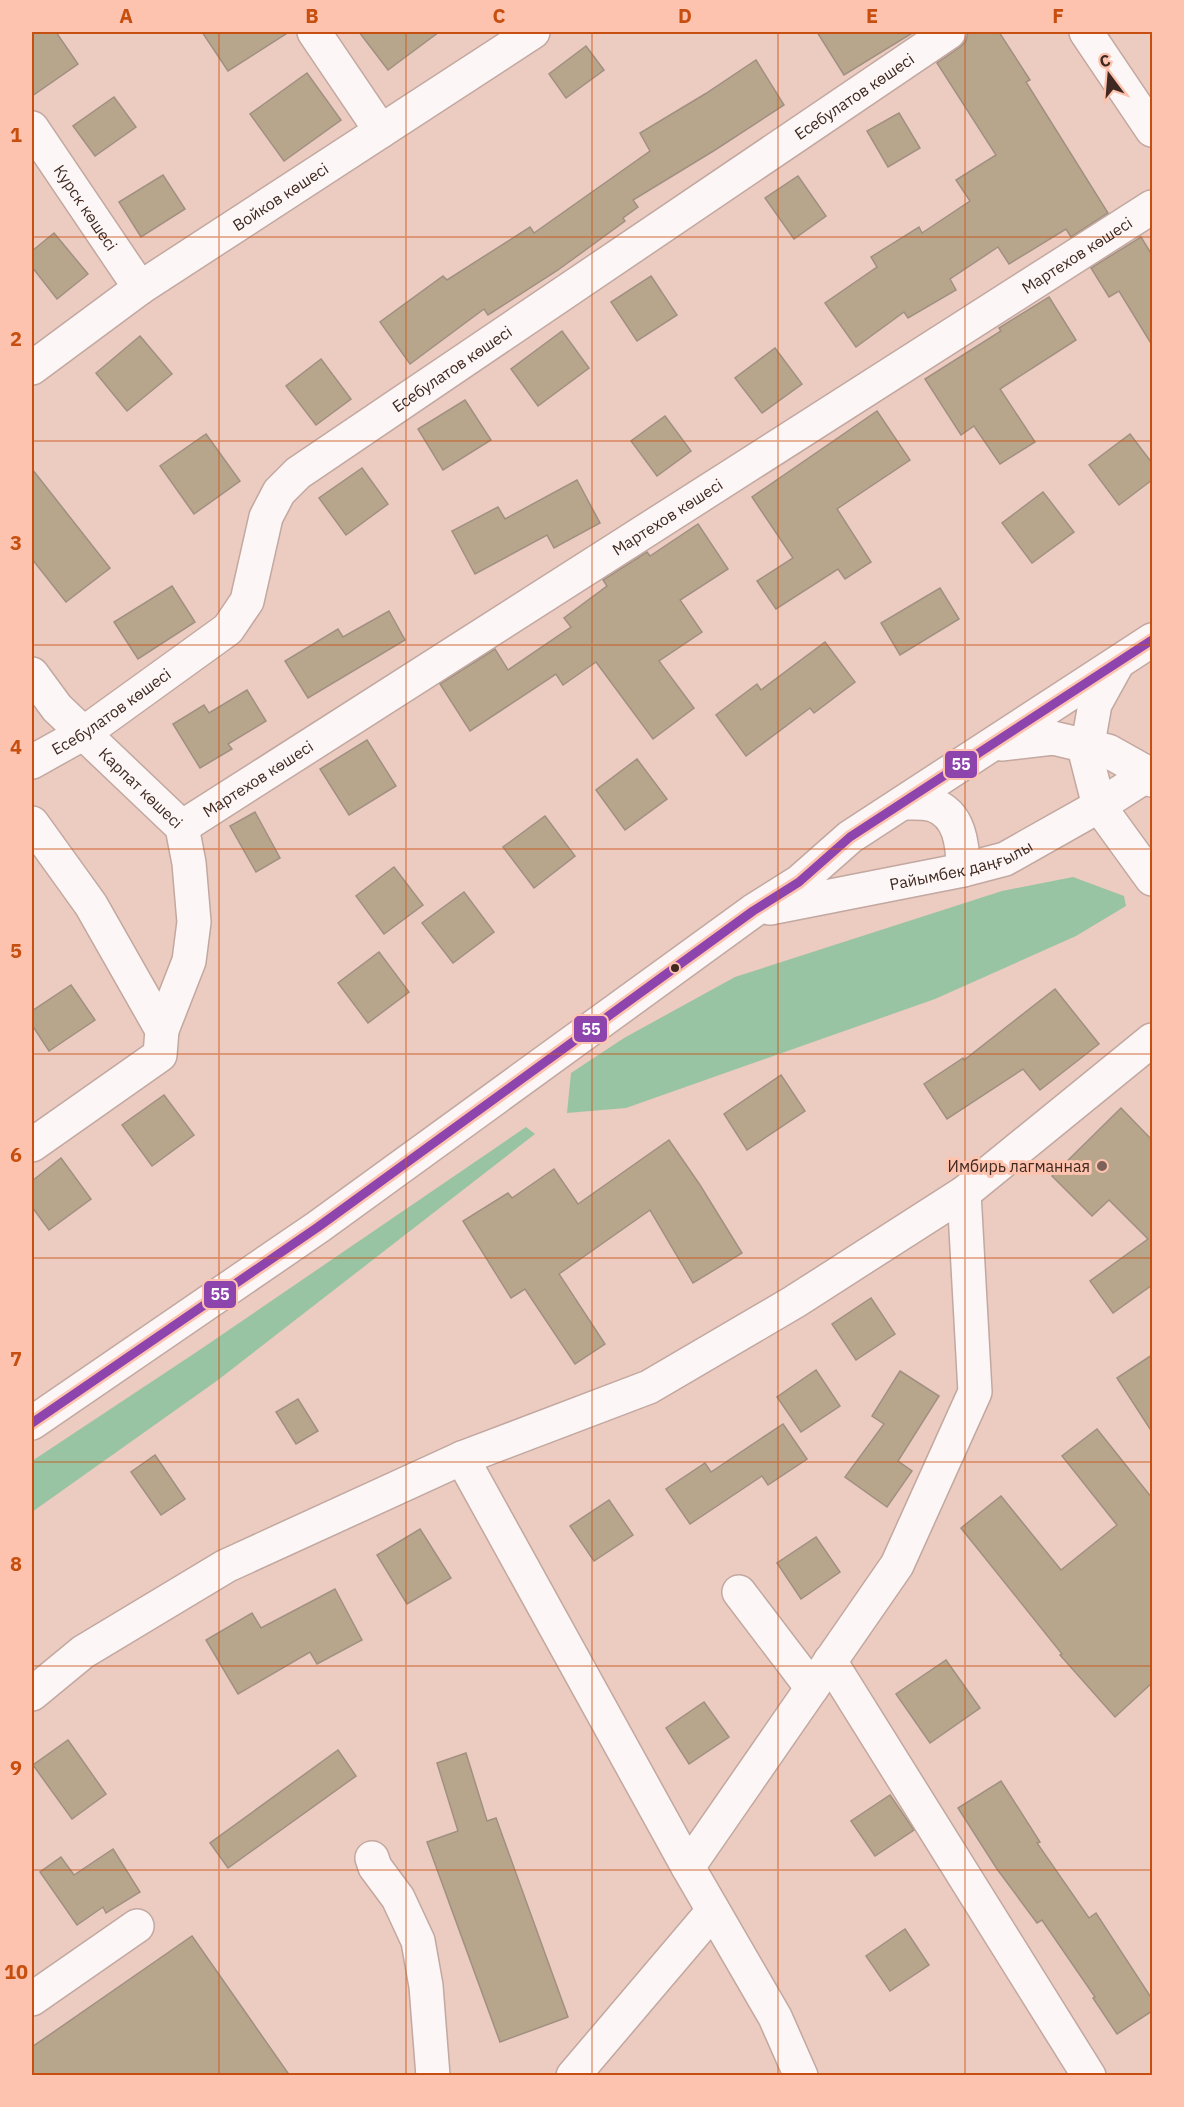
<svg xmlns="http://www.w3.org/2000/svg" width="1184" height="2107" font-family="'IBM Plex Sans',sans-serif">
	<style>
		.green { fill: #99c4a3 }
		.building { fill: #b8a68c; stroke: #a09081; stroke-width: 1.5 }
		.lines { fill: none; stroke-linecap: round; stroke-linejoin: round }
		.minor-casing { stroke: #c2a8a0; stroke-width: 36 }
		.major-casing { stroke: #c2a8a0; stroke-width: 36 }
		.minor { stroke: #fcf7f6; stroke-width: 33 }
		.major { stroke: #fcf7f6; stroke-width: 33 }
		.bus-1-casing { stroke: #fec3ae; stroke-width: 14 }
		.bus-1 { stroke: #8e44ad; stroke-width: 9 }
		.grid { fill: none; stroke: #c64f10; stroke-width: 1.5; stroke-opacity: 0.55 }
		.bus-dot { fill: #3f2921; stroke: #fec3ae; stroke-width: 2 }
		.poi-dot { fill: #7c6259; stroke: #fec3ae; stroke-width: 2 }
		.labels { text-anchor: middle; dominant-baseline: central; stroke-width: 6; stroke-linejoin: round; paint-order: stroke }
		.street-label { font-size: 16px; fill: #3f2921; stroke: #fec3ae }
		.poi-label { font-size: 16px; fill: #3f2921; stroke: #fec3ae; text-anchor: end }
		.line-badge { stroke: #fec3ae; stroke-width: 2 }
		.badge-label { font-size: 16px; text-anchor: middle; font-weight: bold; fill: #fff }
		.neatline { fill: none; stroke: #c64f10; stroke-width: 2 }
		.grid-label { font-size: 20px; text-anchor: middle; font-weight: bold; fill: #c64f10 }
	</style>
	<rect width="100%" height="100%" fill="#eccbc0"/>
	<!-- green -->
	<g class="green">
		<polygon points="1073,877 1124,896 1126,906 1076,936 935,999 626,1108 567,1113 571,1073 624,1038 735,977 1002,891"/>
		<polygon points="526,1127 535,1134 218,1380 32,1512 32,1461 198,1351"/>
	</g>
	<!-- building -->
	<g class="building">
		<polygon points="32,32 56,32 78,64 32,96"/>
		<polygon points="202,32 289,32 228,71"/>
		<polygon points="359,32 439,32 388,70"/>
		<polygon points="817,32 914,32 844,75"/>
		<polygon points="968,32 999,32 1030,80 1026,82 1108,213 1071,237 1066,229 1009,264 998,247 950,279 956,290 908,318 904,312 856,347 825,303 877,267 871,257 919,227 922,233 970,201 956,180 996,155 937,63 960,47 966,41"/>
		<polygon points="586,46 604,70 566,98 549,74"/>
		<polygon points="756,60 784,105 715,150 633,200 638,207 623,218 625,221 558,270 488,315 484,309 410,364 380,322 443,276 447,280 530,227 534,233 650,151 640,133 705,94"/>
		<polygon points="307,73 341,120 284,161 250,114"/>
		<polygon points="114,97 136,127 95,156 73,126"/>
		<polygon points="899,113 920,148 888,167 867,131"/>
		<polygon points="163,175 185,209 141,237 119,202"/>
		<polygon points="798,176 826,216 794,239 765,198"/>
		<polygon points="54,233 88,274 57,299 32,267 32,251"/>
		<polygon points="1141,237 1152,255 1152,345 1119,291 1109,297 1091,268"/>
		<polygon points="651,276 677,315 637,341 611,302"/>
		<polygon points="1049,297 1076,340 1000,389 1035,442 1000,464 974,426 961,435 925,379 1001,331 999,328"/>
		<polygon points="562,331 589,368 538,406 511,369"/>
		<polygon points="140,336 172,374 127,411 96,373"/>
		<polygon points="775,348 802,384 762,413 735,378"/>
		<polygon points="321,359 351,399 316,425 286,386"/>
		<polygon points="465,400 491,440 443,470 418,429"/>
		<polygon points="877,411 910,460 837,509 871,562 845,579 838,569 776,609 757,581 793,558 752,497"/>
		<polygon points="665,416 691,451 657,476 631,441"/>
		<polygon points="206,434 240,481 194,514 160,466"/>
		<polygon points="1130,434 1152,463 1152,480 1119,505 1089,465"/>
		<polygon points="362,468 388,504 346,535 319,498"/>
		<polygon points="32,469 110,568 66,602 32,559"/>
		<polygon points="577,480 600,523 554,548 547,535 475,574 452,531 498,507 505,519"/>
		<polygon points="1043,492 1074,532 1032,563 1002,523"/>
		<polygon points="698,524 728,569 680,600 702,632 659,661 694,708 653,739 596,662 563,685 556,674 470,731 440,684 495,649 508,670 571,627 564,618 607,586 603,580 647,552 650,556"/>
		<polygon points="172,586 195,622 138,659 114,622"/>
		<polygon points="940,588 959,619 900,655 881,623"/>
		<polygon points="389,611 405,640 308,698 285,661 338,629 343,637"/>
		<polygon points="825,642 855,682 814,713 810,708 746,756 716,715 757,684 761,690"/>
		<polygon points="247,690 266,721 228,744 232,749 200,768 173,724 204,705 209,713"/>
		<polygon points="367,740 396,786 349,815 320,769"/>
		<polygon points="637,759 667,799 625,830 596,790"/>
		<polygon points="255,812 280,858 256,872 230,826"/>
		<polygon points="545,816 575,856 534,888 503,847"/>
		<polygon points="394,867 423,905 384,934 356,896"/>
		<polygon points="464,892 494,932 453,963 422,923"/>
		<polygon points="379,952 409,992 368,1023 338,983"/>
		<polygon points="71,985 95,1020 49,1051 32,1025 32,1011"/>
		<polygon points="1055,989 1099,1044 1040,1090 1023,1069 947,1119 924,1084 963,1058 964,1060"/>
		<polygon points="781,1075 805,1111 747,1150 724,1114"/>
		<polygon points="164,1095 194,1135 152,1166 122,1125"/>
		<polygon points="1121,1108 1152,1140 1152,1285 1113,1313 1090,1281 1148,1239 1109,1200 1092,1216 1052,1176"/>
		<polygon points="669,1140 700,1185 742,1253 693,1283 650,1210 559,1274 605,1344 575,1364 525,1289 511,1298 463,1221 508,1193 512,1198 554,1169 578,1204"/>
		<polygon points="61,1158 91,1199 49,1230 32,1207 32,1181"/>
		<polygon points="871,1298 895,1334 856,1360 832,1324"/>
		<polygon points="1152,1355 1152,1432 1117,1378"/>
		<polygon points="816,1370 840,1406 801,1432 777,1397"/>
		<polygon points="900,1371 939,1396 898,1461 912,1471 887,1507 845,1477 884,1424 872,1416"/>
		<polygon points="298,1399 318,1431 296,1444 276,1412"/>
		<polygon points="783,1424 807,1459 768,1485 762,1476 690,1524 666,1489 705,1463 711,1472"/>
		<polygon points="1097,1429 1152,1498 1152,1683 1115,1717 1060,1655 1062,1654 961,1528 1001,1496 1061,1570 1117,1525 1062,1456"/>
		<polygon points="155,1455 185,1499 161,1515 131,1472"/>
		<polygon points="609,1500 633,1535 594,1561 570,1526"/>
		<polygon points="420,1529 451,1578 407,1604 377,1555"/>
		<polygon points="816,1537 840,1572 801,1599 777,1563"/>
		<polygon points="335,1589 362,1640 317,1664 310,1652 238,1694 206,1640 252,1613 261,1628"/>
		<polygon points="946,1660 980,1708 930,1743 896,1694"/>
		<polygon points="704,1702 729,1737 689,1764 666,1728"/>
		<polygon points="68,1740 106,1794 72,1819 33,1765"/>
		<polygon points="338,1750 356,1776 228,1868 210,1843"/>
		<polygon points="466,1753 487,1821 496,1818 568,2017 500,2042 427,1842 458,1831 437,1763"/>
		<polygon points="1001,1781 1040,1842 1037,1843 1089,1918 1096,1913 1152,1999 1152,2011 1117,2034 1093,1998 1095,1997 1042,1920 1037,1923 997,1869 958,1808"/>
		<polygon points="890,1795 914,1830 875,1856 851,1821"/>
		<polygon points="113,1849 140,1892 106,1913 103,1907 77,1925 40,1872 61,1857 74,1875"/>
		<polygon points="905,1929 929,1965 890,1991 866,1956"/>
		<polygon points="192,1936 290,2076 32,2076 32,2047"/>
	</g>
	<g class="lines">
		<!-- minor casing -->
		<g class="minor-casing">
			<g id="minor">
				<polyline points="314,32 381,131"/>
				<polyline points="1086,32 1152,130"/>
				<path id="s1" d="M32,128l108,160"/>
				<path id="s2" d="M32,368l108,-80 393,-256"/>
				<path id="s3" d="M32,674l25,34 125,119 7,36 5,59 -5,39 -27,69"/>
				<path id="s4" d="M32,762l52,-29 144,-104 19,-28 19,-84 13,-25 19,-19 651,-441"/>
				<polyline points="32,823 91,905 162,1030 160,1055 32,1145"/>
				<path id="s5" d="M182,827l970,-620"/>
				<polyline points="462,1458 688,1867 775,2017 801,2076"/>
				<polyline points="739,1592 812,1688"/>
				<polyline points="830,1661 1089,2076"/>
				<polyline points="32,1694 83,1652 226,1566 462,1458 649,1387 794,1302 964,1193 1152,1040"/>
				<polyline points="372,1858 375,1867 398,1898 418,1941 426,1986 433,2076"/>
				<polyline points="688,1867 897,1565 975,1392 964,1193"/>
				<polyline points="32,1999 137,1926"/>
				<polyline points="573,2076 713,1911"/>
			</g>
		</g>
		<!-- major casing -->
		<g class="major-casing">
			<g id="major">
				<polyline points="1116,666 1095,704 1086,755 1099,806 1152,879"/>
				<polyline points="1001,744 1053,738 1108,751 1149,774 1152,780"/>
				<path d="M904,803c9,0 20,-1 29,2 27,9 30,40 30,65"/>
				<path id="s6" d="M770,908l193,-38 42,-11 94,-53 53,-34"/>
				<polyline points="32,1423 318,1227 753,911 799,882 850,837 1152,640"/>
			</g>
		</g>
		<!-- minor -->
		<use href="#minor" class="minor"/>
		<!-- major -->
		<use href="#major" class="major"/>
		<!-- bus-1 casing -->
		<g class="bus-1-casing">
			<polyline id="bus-1" points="32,1423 318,1227 753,911 799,882 850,837 1152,640"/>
		</g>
		<!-- bus-1 -->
		<use href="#bus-1" class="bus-1"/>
	</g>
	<!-- grid -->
	<path class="grid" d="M219,32v2044M406,32v2044M592,32v2044M778,32v2044M965,32v2044M32,237h1120M32,441h1120M32,645h1120M32,849h1120M32,1054h1120M32,1258h1120M32,1462h1120M32,1666h1120M32,1870h1120"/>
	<!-- markers -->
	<circle class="bus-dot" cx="675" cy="968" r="5"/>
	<circle class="poi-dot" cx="1102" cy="1166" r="6"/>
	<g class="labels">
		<!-- street labels -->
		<g class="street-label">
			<text stroke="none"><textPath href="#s4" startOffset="1084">Есебулатов көшесі</textPath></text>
			<text stroke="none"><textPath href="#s2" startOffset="302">Войков көшесі</textPath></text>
			<text stroke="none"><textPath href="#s1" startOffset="96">Курск көшесі</textPath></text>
			<text stroke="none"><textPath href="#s5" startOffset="1062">Мартехов көшесі</textPath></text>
			<text stroke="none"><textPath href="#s4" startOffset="598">Есебулатов көшесі</textPath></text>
			<text stroke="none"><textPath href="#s5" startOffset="576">Мартехов көшесі</textPath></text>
			<text stroke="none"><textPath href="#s4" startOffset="94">Есебулатов көшесі</textPath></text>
			<text stroke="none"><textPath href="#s5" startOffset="90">Мартехов көшесі</textPath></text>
			<text stroke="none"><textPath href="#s3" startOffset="158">Карпат көшесі</textPath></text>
			<text stroke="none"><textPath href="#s6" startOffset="196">Райымбек даңғылы</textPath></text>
		</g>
		<!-- poi labels -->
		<g class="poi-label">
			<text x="1090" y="1166">Имбирь лагманная</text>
		</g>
	</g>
	<g class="line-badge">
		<rect x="944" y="750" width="34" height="29" rx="6" fill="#8e44ad"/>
		<rect x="573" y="1015" width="35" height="28" rx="6" fill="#8e44ad"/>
		<rect x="203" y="1280" width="34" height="29" rx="6" fill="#8e44ad"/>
	</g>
	<g class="badge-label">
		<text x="961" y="770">55</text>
		<text x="591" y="1035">55</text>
		<text x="220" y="1300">55</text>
	</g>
	<!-- border -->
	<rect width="1184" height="2107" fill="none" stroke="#fec3ae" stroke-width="66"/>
	<!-- north arrow -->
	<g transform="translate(1109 75) rotate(344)" stroke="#fec3ae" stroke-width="4.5" paint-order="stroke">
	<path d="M0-4.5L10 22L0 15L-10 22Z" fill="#3f2921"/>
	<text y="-9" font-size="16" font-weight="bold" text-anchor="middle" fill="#3f2921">С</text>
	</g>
	<rect x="33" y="33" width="1118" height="2041" class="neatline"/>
	<g class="grid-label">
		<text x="126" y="23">A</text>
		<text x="312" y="23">B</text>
		<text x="499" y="23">C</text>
		<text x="685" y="23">D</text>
		<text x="872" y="23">E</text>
		<text x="1058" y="23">F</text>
		<text x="16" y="142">1</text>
		<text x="16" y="346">2</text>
		<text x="16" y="550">3</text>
		<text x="16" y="754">4</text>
		<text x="16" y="958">5</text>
		<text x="16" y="1162">6</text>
		<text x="16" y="1366">7</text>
		<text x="16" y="1571">8</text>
		<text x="16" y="1775">9</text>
		<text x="16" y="1979">10</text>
	</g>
</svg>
